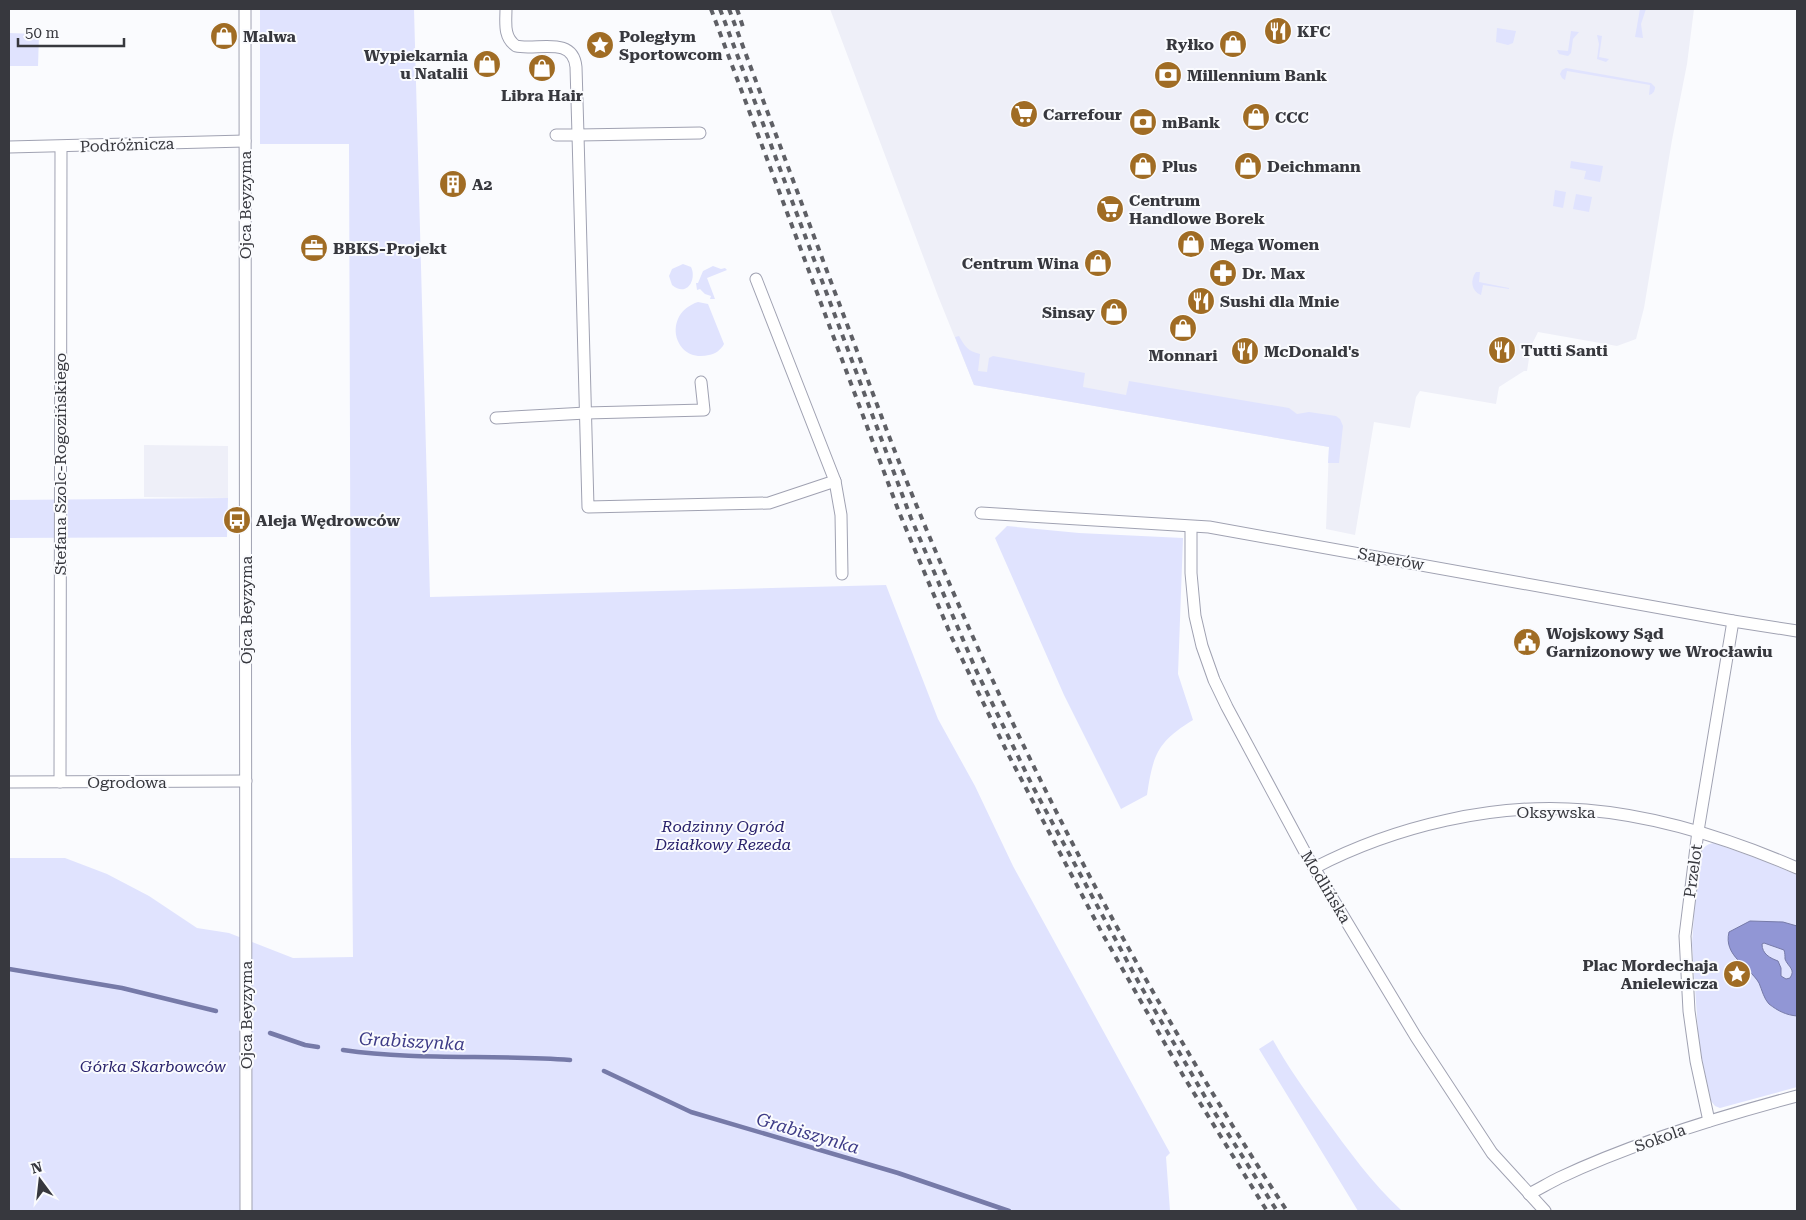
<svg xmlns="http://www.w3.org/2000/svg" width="1806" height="1220" font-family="'Roboto Serif',serif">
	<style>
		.built { fill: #eeeff8 }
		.green { fill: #e0e3fe }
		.water { fill: #9196d5; stroke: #767aa8; fill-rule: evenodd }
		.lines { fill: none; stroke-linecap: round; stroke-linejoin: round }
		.stream { stroke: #767aa8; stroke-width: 4.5 }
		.minor-casing { stroke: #a0a2b2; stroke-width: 13 }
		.minor { stroke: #fff; stroke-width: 11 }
		.rail { stroke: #5e5f65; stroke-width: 4; stroke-dasharray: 6 6; stroke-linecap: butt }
		.labels { text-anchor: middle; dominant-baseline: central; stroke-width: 4; stroke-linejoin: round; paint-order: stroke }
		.poi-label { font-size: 16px; font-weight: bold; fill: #37383e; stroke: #fafbfe; text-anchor: start }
		.street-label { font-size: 16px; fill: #37383e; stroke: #fafbfe }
		.park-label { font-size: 16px; font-style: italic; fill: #29226c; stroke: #fafbfe }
		.water-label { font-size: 18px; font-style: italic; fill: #3e3c87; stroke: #fafbfe }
	</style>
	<rect width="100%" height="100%" fill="#fafbfe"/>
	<!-- built -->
	<g class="built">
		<polygon points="830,9 1694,9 1687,64 1672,140 1644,308 1636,339 1617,346 1538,332 1531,346 1527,371 1524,371 1499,387 1496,404 1420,391 1416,397 1410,428 1374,422 1355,535 1326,529 1329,447 974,385 938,296"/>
		<polygon points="144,445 228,446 228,498 144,497"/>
	</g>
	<!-- green -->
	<g class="green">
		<polygon points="260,9 414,9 430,597 886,585 938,719 975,786 1013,866 1170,1153 1166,1157 1170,1211 9,1211 9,858 65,858 107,874 149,896 197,928 229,933 293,958 353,957 351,741 349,144 260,144"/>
		<polygon points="1640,9 1646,9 1641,24 1643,38 1635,37"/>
		<polygon points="1497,28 1516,31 1513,43 1508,45 1496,42"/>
		<polygon points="1571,31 1579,32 1573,39 1571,53 1568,56 1559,54 1557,50 1568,51"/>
		<polygon points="9,33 39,34 38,66 9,66"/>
		<polygon points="1597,35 1602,36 1599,57 1609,59 1606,62 1597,59 1599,44"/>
		<path d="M1566,68l85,15 4,4c0,4 -2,7 -6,8l1,-10 -83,-14 -2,9 -3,-2 -2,-4 2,-4z"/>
		<polygon points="1571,161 1603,166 1600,182 1584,179 1586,171 1570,168"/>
		<polygon points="1555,190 1566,192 1563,208 1553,206"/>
		<polygon points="1576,194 1592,197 1589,212 1573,209"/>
		<path d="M683,264l8,3c6,12 -4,31 -19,18l-3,-9 3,-7z"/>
		<polygon points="713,266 721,269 725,268 727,270 707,278 715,299 710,299 711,296 705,294 700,289 697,290 696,283 698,283 703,271"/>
		<path d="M1476,272h4l-1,10 30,6v1l-26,-4 -2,10c-10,-4 -11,-15 -5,-23z"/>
		<path d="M698,302l10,2 16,40c-3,6 -9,10 -15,11 -35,9 -48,-41 -11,-53z"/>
		<path d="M959,336c6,11 9,15 21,18l-2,17 9,1 2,-14 4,-2 92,17 -2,14 43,8 3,-14 160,27 8,6 12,-2 27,4 4,3 3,7 -4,37h-11l1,-16 -355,-62 -19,-48z"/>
		<polygon points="228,498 227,537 9,538 9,500"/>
		<path d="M1007,526l72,7 104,5 -5,136 15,46c-36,22 -40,35 -46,75l-26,14 -57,-114 -69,-157z"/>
		<path d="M1714,843l53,19 30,13v212l-77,21 -5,-2 -4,-5 -12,-55 -7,-102 2,-30 6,-58c2,-8 6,-12 14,-13z"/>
		<path d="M1273,1040c15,27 33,52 51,77 24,33 48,66 78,94h-44l-99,-162z"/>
	</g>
	<!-- water -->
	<path class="water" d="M1750,921l33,1 14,4v90c-11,-1 -19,-5 -28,-12 -5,-5 -7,-14 -10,-21 -10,-17 -36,-27 -30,-51zM1764,943l20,7c1,3 1,6 1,9 3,8 11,10 5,19l-4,1 -5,-3v-8l-3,-7c-8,-3 -16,-7 -16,-17z"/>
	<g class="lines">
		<!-- stream -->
		<g class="stream">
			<polyline points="9,969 122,988 216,1011"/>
			<polyline points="270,1033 305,1045 318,1047"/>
			<path d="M343,1050c75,11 151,4 227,10"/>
			<polyline points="604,1071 691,1112 898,1173 1009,1211"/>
		</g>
		<!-- minor casing -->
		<g class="minor-casing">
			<g id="minor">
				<polyline points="245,9 246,1211"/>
				<path d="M506,9c0,13 -3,28 10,37 20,5 57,-11 60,21l2,68 122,-2"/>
				<polyline points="556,135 578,135 588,507 769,503 835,481 756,279"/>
				<polyline points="9,147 245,141"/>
				<polyline points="496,418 586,413 704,410 701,382"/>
				<polyline points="835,481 841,515 842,574"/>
				<polyline points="981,513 1209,527 1733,621 1797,631"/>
				<polyline points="1191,527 1191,573 1195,616 1202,646 1214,680 1227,707 1307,856 1416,1037 1492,1153 1545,1211"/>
				<polyline points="9,782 246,781"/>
				<polyline points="60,782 61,147"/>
				<path d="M1314,868c81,-42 181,-66 272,-58 73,6 144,29 211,58"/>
				<polyline points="1709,1121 1696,1061 1689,1011 1685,936 1698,831 1733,621"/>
				<path d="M1529,1194c10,-5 20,-11 30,-16 74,-35 159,-61 238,-82"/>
			</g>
		</g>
		<!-- minor -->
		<use href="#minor" class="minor"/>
		<!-- rail -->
		<g class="rail">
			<polyline points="711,9 899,512 952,638 1007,752 1102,933 1184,1077 1267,1211"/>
			<polyline points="720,9 911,518 976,670 1032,785 1139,983 1208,1102 1277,1211"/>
			<path d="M729,9c35,94 70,187 105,281 28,73 54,147 84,219 100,244 224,481 369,702"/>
			<polyline points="737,9 743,27"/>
		</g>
	</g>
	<!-- icons -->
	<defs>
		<g id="restaurant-disc" transform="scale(1.4375)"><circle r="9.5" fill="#a06c24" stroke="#fafbfe"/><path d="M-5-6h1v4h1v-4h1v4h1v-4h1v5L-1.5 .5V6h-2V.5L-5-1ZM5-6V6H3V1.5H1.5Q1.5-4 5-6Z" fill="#fff"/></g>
		<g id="shop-disc" transform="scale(1.4375)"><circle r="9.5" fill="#a06c24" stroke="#fafbfe"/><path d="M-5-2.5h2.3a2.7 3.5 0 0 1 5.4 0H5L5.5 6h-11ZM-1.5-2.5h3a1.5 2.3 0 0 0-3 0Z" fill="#fff"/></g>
		<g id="sight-disc" transform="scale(1.4375)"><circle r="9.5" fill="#a06c24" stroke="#fafbfe"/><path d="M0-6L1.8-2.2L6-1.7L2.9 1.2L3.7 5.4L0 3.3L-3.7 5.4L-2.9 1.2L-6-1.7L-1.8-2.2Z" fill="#fff"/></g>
		<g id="bank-disc" transform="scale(1.4375)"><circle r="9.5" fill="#a06c24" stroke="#fafbfe"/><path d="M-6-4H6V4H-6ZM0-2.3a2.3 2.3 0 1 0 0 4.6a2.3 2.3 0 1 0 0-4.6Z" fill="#fff"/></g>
		<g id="supermarket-disc" transform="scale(1.4375)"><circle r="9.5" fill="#a06c24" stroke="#fafbfe"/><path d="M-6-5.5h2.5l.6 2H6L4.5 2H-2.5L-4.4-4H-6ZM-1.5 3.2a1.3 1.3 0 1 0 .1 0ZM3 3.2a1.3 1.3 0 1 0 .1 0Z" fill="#fff"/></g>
		<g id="building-disc" transform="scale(1.4375)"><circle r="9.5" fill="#a06c24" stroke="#fafbfe"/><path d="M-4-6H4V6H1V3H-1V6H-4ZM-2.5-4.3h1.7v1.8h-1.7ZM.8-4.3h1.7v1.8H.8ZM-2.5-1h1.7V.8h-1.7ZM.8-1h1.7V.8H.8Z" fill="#fff"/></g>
		<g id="office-disc" transform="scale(1.4375)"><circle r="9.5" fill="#a06c24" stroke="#fafbfe"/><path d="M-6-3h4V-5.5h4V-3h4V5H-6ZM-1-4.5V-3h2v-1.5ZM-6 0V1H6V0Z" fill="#fff"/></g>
		<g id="pharmacy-disc" transform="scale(1.4375)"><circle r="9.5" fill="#a06c24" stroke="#fafbfe"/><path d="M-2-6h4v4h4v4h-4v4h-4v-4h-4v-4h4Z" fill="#fff"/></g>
		<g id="bus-disc" transform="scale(1.4375)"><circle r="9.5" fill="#a06c24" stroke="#fafbfe"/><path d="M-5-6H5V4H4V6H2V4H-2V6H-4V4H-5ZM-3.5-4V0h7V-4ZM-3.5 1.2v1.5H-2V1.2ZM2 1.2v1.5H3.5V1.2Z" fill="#fff"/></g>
		<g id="civic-disc" transform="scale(1.4375)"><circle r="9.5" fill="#a06c24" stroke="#fafbfe"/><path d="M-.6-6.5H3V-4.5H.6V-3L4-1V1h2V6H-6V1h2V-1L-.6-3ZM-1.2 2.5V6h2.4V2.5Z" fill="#fff"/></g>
	</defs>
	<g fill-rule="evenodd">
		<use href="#restaurant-disc" x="1278" y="31"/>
		<use href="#shop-disc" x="224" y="36"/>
		<use href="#shop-disc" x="1233" y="44"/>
		<use href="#sight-disc" x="600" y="45"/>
		<use href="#shop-disc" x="487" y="64"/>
		<use href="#shop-disc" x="542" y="68"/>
		<use href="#bank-disc" x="1168" y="75"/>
		<use href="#supermarket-disc" x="1024" y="114"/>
		<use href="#shop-disc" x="1256" y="117"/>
		<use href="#bank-disc" x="1143" y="122"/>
		<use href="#shop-disc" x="1143" y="166"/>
		<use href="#shop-disc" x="1248" y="166"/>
		<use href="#building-disc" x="453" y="184"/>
		<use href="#supermarket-disc" x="1110" y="209"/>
		<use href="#shop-disc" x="1191" y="244"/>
		<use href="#office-disc" x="314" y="248"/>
		<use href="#shop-disc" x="1098" y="263"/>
		<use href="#pharmacy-disc" x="1223" y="273"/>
		<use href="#restaurant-disc" x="1201" y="301"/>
		<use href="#shop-disc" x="1114" y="312"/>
		<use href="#shop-disc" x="1183" y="328"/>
		<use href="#restaurant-disc" x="1502" y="350"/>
		<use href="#restaurant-disc" x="1245" y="351"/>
		<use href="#bus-disc" x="237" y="520"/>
		<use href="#civic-disc" x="1527" y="642"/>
		<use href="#sight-disc" x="1737" y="974"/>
	</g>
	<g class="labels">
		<!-- poi labels -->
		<g class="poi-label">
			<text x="1297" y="31">KFC</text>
			<text x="243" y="36">Malwa</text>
			<text x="619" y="36">Poległym<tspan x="619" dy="18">Sportowcom</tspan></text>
			<text x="1214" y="44" text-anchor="end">Ryłko</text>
			<text x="468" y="55" text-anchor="end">Wypiekarnia<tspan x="468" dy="18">u Natalii</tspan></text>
			<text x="1187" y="75">Millennium Bank</text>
			<text x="542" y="95" text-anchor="middle">Libra Hair</text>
			<text x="1043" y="114">Carrefour</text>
			<text x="1275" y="117">CCC</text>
			<text x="1162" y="122">mBank</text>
			<text x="1162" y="166">Plus</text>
			<text x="1267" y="166">Deichmann</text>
			<text x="472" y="184">A2</text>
			<text x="1129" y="200">Centrum<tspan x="1129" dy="18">Handlowe Borek</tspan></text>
			<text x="1210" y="244">Mega Women</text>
			<text x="333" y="248">BBKS-Projekt</text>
			<text x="1079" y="263" text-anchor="end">Centrum Wina</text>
			<text x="1242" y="273">Dr. Max</text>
			<text x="1220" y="301">Sushi dla Mnie</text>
			<text x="1095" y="312" text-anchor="end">Sinsay</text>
			<text x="1521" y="350">Tutti Santi</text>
			<text x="1264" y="351">McDonald's</text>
			<text x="1183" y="355" text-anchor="middle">Monnari</text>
			<text x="256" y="520">Aleja Wędrowców</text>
			<text x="1546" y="633">Wojskowy Sąd<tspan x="1546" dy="18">Garnizonowy we Wrocławiu</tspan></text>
			<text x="1718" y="965" text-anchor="end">Plac Mordechaja<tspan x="1718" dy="18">Anielewicza</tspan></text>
		</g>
		<!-- street labels -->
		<g class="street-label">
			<text transform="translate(127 145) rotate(-2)">Podróżnicza</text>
			<text transform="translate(245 205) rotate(-90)">Ojca Beyzyma</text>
			<text transform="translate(60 464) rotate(-90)">Stefana Szolc-Rogozińskiego</text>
			<text transform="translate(1391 559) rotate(10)">Saperów</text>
			<text transform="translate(246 610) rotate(-90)">Ojca Beyzyma</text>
			<text x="127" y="782">Ogrodowa</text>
			<text x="1556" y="812">Oksywska</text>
			<text transform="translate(1693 871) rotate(-82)">Przelot</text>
			<text transform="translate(1326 887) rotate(59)">Modlińska</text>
			<text transform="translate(246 1015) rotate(-90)">Ojca Beyzyma</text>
			<text transform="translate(1660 1138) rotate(-20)">Sokola</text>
		</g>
		<!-- park labels -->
		<g class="park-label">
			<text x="723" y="826">Rodzinny Ogród<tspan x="723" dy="18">Działkowy Rezeda</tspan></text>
			<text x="153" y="1066">Górka Skarbowców</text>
		</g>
		<!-- water labels -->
		<g class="water-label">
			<text transform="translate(412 1041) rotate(3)">Grabiszynka</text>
			<text transform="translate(808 1133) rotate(16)">Grabiszynka</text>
		</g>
	</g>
	<!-- border -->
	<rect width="1806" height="1220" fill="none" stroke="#37383e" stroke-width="20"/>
	<!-- north arrow -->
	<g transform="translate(40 1180) rotate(345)" stroke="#fafbfe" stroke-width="4" paint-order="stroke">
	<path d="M0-4L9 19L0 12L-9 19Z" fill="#37383e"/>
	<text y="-8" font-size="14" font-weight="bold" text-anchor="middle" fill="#37383e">N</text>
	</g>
	<!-- scale -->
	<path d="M18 38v8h106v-8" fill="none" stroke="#37383e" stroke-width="2.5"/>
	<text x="25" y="38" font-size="15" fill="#37383e" stroke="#fafbfe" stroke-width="4" paint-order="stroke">50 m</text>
</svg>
